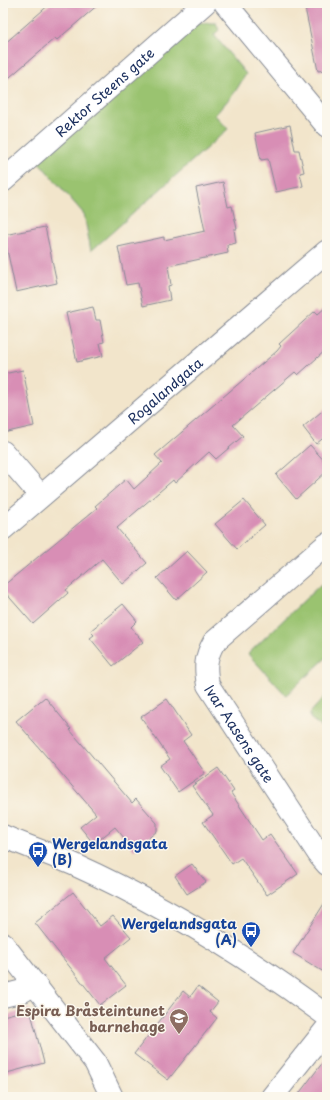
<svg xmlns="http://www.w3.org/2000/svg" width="330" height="1100" font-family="'Playpen Sans',sans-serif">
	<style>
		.green { fill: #9ac370; stroke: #5a7967 }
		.building { fill: #d88eb5 }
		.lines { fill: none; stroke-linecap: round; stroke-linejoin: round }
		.minor-casing { stroke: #868a94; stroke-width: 24 }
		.minor { stroke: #fff; stroke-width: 22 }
		.labels { text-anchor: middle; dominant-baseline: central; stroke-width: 3; stroke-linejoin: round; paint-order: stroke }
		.street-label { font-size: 14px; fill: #1b2f5e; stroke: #fbf7ec }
		.transit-label { font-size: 14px; font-weight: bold; fill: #164399; stroke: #fbf7ec; text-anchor: start }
		.education-label { font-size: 14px; font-weight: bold; fill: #785e54; stroke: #fbf7ec; text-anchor: end }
	</style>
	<rect width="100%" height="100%" fill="#fbf7ec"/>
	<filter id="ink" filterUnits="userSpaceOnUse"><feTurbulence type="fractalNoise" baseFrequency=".025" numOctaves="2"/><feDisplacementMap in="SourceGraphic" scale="8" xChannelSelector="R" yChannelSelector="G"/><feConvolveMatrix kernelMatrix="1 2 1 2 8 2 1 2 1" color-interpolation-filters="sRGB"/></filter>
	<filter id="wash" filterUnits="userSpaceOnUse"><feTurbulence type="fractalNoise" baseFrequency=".012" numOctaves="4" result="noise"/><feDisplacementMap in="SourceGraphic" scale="16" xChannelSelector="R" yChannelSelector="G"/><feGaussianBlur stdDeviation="0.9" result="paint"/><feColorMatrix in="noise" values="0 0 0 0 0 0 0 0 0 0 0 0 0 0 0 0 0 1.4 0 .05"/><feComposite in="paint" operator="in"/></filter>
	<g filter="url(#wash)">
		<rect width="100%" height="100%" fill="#f2e5cb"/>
		<!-- green -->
		<g class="green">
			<polygon points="208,23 216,23 219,30 214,35 246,74 235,92 215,115 228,129 91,251 84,214 36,159 190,24"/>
			<polygon points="321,584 327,590 327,657 286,695 248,654"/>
			<polygon points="327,694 327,731 310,718 310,713"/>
		</g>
		<g id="blocks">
			<!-- building -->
			<g class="building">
				<polygon points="51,3 100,3 57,40 55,38 3,83 3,45"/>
				<polygon points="304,3 327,3 327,70 318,71"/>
				<polygon points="290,125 295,150 299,150 304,172 300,173 303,186 276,192 268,159 261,160 255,133"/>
				<polygon points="223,182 228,207 232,206 237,229 234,229 236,243 227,245 228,253 168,266 171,285 168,286 170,300 143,306 138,283 126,285 118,247 164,237 164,240 205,231 196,188"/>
				<polygon points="45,227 57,283 16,292 4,235"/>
				<polygon points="327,306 327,349 298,375 295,372 233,425 243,436 216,459 209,452 175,483 173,480 117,528 147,563 123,584 102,559 66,590 68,593 33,624 3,590 3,586 97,508 95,506 126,479 134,489 162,463 155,455 277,351 281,346 279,344 315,311 318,314"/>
				<polygon points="93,307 96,320 100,320 104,342 100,343 103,356 77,362 66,313"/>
				<polygon points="23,370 34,426 3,433 3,374"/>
				<polygon points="327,407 327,435 316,444 303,427"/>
				<polygon points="310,445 327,464 327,471 296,499 276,475"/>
				<polygon points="244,500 265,525 237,549 215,524"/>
				<polygon points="187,551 207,572 176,600 157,578"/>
				<polygon points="123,604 137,621 131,627 143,642 113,666 90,638 94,635 90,631"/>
				<polygon points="45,697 71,729 70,730 132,803 136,799 157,823 157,831 134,850 115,827 94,844 80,827 96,814 16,721"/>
				<polygon points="167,699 191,735 183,741 205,773 178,792 160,766 170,759 141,717"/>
				<polygon points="218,768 234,791 231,793 262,840 270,834 298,874 267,895 241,858 232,864 203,822 213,815 192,786"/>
				<polygon points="192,864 206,882 187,894 175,876"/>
				<polygon points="73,892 100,926 113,916 131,937 105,958 126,985 100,1005 35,923"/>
				<polygon points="327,899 327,974 293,953"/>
				<polygon points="198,986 218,1002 210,1012 217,1018 168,1080 134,1054 183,991 190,997"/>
				<polygon points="30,1009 44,1063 3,1074 3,1016"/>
				<polygon points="327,1057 327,1097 297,1097 301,1091"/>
			</g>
		</g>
	</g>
	<g filter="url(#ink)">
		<use href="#blocks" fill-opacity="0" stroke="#868a94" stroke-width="1"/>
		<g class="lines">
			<!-- minor casing -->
			<g class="minor-casing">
				<g id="minor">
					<polyline points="225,3 327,126"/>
					<path id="s1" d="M3,181l202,-178"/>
					<polyline points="3,452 41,496"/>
					<path id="s2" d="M3,529l324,-278"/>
					<path id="s3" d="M327,544l-113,98c-9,16 -9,25 -6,43l112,171 7,8"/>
					<path d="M3,836c23,10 47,18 70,28 91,41 175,93 254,152"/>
					<polyline points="3,944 95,1062 112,1097"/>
					<polyline points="3,996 23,991 35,984"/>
					<polyline points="272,1097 327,1028"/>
				</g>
			</g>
			<!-- minor -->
			<use href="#minor" class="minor"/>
		</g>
	</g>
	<!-- icons -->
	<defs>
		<g id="bus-pin" transform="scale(1)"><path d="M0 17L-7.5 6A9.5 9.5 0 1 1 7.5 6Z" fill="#1a4fb4" stroke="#fbf7ec"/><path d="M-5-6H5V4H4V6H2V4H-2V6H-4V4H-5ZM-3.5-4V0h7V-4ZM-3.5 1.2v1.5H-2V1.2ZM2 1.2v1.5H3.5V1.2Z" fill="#fff"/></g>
		<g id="school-pin" transform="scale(1)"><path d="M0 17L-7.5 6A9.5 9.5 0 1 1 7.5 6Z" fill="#8d6e63" stroke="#fbf7ec"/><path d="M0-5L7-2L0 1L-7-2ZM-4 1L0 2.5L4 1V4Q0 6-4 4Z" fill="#fff"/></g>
	</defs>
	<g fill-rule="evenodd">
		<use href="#bus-pin" x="38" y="851"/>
		<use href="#bus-pin" x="251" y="931"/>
		<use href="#school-pin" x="179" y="1018"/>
	</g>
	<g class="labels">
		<!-- street labels -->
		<g class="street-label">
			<text stroke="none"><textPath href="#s1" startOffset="135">Rektor Steens gate</textPath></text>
			<text stroke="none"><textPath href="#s2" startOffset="213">Rogalandgata</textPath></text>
			<text stroke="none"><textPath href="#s3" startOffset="252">Ivar Aasens gate</textPath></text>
		</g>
		<!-- transit labels -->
		<g class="transit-label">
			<text x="52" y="843">Wergelandsgata<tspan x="52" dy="16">(B)</tspan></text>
			<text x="237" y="923" text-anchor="end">Wergelandsgata<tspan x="237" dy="16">(A)</tspan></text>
		</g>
		<!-- education labels -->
		<g class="education-label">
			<text x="165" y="1010">Espira Bråsteintunet<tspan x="165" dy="16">barnehage</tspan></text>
		</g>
	</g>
	<!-- margin -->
	<rect width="330" height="1100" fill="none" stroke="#fbf7ec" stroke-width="16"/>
</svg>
